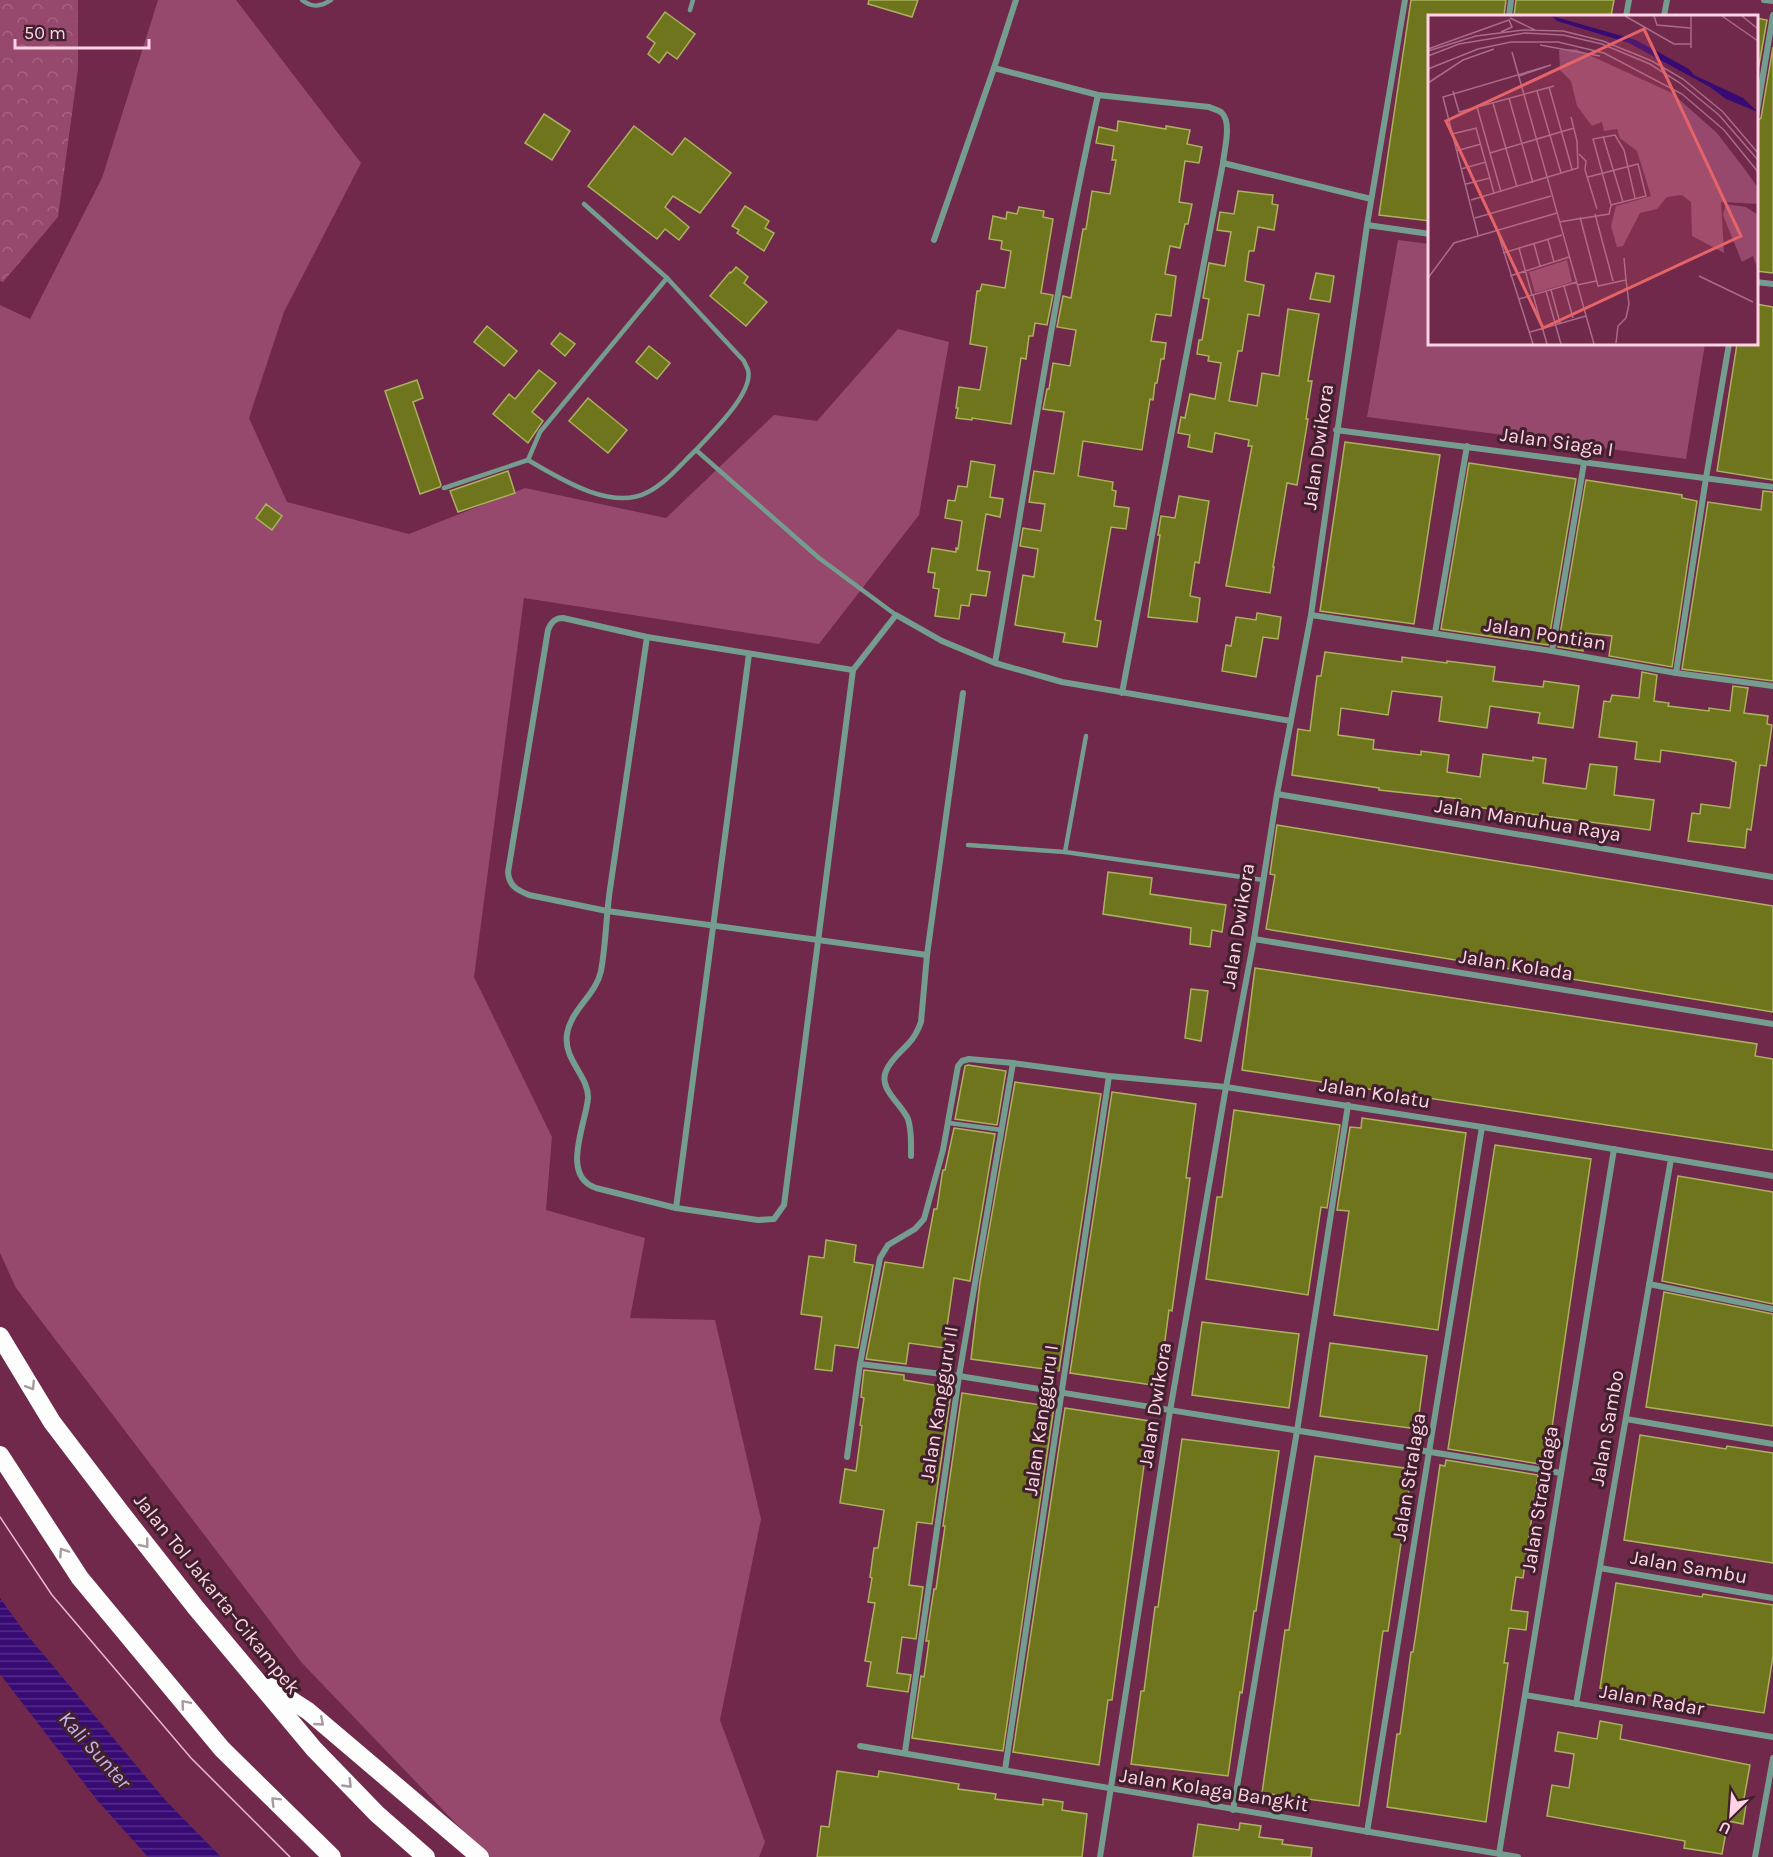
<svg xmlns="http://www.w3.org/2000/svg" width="1773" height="1857" font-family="Karla,sans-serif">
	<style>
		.grass { fill: #96496c }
		.forest { fill: url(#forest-crowns) }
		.water { fill: url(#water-rules) }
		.building { fill: #6f751c; stroke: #abb25f; stroke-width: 1.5 }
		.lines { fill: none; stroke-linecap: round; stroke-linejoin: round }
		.service { stroke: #749d90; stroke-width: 4.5 }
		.minor { stroke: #749d90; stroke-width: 6 }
		.motorway { stroke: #fdfdfd; stroke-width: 18 }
		.tram { stroke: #e8b8cc; stroke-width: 1.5 }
		.oneway { stroke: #a89aa0 }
		.labels { text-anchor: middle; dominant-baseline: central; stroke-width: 6; stroke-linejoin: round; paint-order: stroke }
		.street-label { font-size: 20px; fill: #ffd3e4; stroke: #41202e }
		.water-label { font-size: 21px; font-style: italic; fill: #c1b8ec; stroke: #41202e }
		.inset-road { fill: none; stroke: #a96c88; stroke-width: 1.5 }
		.view { fill: #e4646a; fill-opacity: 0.15; stroke: #e4646a; stroke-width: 3 }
		.inset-edge { fill: none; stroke: #ffd3e4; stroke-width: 3 }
	</style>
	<defs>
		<pattern id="forest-crowns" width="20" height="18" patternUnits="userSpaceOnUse" patternTransform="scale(1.5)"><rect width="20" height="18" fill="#96496c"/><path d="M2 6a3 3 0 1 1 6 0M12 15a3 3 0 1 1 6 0" fill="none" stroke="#a66281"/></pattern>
		<pattern id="water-rules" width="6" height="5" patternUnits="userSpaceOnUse" patternTransform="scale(1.5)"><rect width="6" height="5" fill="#370b73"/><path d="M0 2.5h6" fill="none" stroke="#552e87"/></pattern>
	</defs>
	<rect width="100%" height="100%" fill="#70284b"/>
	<!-- grass -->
	<g class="grass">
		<polygon points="158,0 236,0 361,163 284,312 249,418 287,502 409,534 525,488 666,518 774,415 817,421 898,329 949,342 919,515 819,644 524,598 474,977 552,1137 546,1210 645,1238 630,1318 715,1320 761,1519 720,1720 765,1842 759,1857 488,1857 302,1663 16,1288 0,1253 0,305 30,319 102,178"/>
		<polygon points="1398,240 1429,244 1430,344 1705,344 1686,459 1367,417"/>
	</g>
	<!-- forest -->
	<polygon class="forest" points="0,0 78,0 78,69 58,217 3,282 0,281"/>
	<!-- water -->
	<polygon class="water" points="0,1598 23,1630 166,1801 221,1857 148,1857 97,1800 0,1674"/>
	<!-- building -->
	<g class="building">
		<polygon points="869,0 918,0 912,17 868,4"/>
		<polygon points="1411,0 1506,0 1504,16 1430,16 1430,221 1379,215"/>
		<polygon points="1516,0 1614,0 1611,16 1514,16"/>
		<polygon points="665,12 695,34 677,59 667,52 659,63 648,54 655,43 647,37"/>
		<polygon points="1756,18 1767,20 1756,82"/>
		<polygon points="1773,47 1773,273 1756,271 1756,122 1761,118"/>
		<polygon points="544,114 570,131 552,160 525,143"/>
		<polygon points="1118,121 1166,129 1166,126 1190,130 1187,144 1202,147 1199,163 1185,161 1179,202 1192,204 1188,224 1185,224 1180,248 1170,246 1165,274 1176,276 1171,316 1156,314 1151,341 1166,343 1164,359 1161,359 1157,383 1155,383 1153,400 1150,399 1142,450 1083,441 1078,476 1113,482 1112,490 1116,491 1114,506 1129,508 1126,529 1111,527 1095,620 1101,621 1097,647 1063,642 1065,633 1015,625 1023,575 1034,577 1038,549 1020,546 1023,528 1041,531 1045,504 1029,502 1034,471 1054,474 1064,412 1043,409 1047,389 1049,389 1053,363 1070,366 1076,330 1057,327 1063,296 1071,298 1083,229 1086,229 1092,191 1110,194 1116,160 1112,160 1114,146 1096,143 1099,127 1117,131"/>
		<polygon points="634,126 672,155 685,138 731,173 700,213 673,196 665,207 689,227 679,240 665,229 657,239 588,186"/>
		<polygon points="1238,191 1273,195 1272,204 1278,205 1274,230 1258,227 1254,251 1249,251 1245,281 1264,285 1259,316 1248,314 1242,351 1238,351 1229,401 1257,406 1262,373 1279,376 1288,309 1319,314 1308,381 1312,381 1306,419 1308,419 1297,485 1287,483 1273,567 1274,567 1270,593 1226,586 1252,446 1248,446 1249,440 1215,433 1212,452 1188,447 1190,435 1178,433 1181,417 1185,418 1190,394 1215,399 1221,363 1208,361 1209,356 1197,354 1199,340 1202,340 1209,299 1203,298 1209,263 1225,266 1231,232 1217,230 1220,212 1234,214"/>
		<polygon points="745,206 769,221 765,228 774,233 764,251 737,233 739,230 732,226"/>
		<polygon points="1019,207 1044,211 1043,217 1053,219 1041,293 1053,295 1047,325 1035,323 1033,336 1029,336 1026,359 1021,358 1011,424 972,418 972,420 956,418 958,408 956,408 959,387 980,390 987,347 970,344 977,291 980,291 982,284 1005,288 1011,251 1001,249 1002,241 989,239 993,216 1006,219 1007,212 1017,214"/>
		<polygon points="736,267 748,277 744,283 767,302 746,326 710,296 730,272 731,273"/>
		<polygon points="1316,273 1334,276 1330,302 1310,299"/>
		<polygon points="1756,304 1773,307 1773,480 1717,471 1737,344 1756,344"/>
		<polygon points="487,326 517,351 504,366 474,342"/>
		<polygon points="560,333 575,344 565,356 551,344"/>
		<polygon points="649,346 670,363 657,379 636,362"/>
		<polygon points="539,370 556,383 532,412 543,421 528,443 493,414 509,394 515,399"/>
		<polygon points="417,380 423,398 413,402 441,485 440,487 420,494 385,391"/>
		<polygon points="588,398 627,430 608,453 569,421"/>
		<polygon points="1345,442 1440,455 1414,624 1320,611"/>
		<polygon points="971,461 995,465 990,497 1003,499 1000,517 986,514 977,570 990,572 986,596 971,594 969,606 961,605 959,619 935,616 939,589 933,588 935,573 928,572 932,548 956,552 956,548 958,549 962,521 945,518 948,500 955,501 958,486 967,487"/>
		<polygon points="1469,463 1576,479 1548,645 1441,629"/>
		<polygon points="508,471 515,493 458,512 450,491"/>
		<polygon points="1586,480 1682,495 1682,498 1697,501 1672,667 1609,656 1612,636 1586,633 1583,651 1558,647"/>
		<polygon points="1763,491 1773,492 1773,681 1682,669 1708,502 1761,510"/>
		<polygon points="1179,496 1209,501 1199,563 1195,562 1190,596 1200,598 1197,622 1148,617 1160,535 1158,535 1161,516 1175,518"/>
		<polygon points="266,504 282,516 272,530 256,518"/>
		<polygon points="1257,613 1281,617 1278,639 1263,637 1256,677 1222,671 1226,645 1231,646 1236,617 1256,620"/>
		<polygon points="1325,652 1402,662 1402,657 1447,663 1447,661 1495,667 1493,681 1543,687 1544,681 1579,686 1573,728 1538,723 1540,713 1490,706 1487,728 1439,721 1442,697 1392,691 1388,715 1341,708 1338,735 1374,740 1373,749 1421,755 1421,751 1449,755 1447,772 1480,777 1483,754 1533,761 1533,757 1546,759 1543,783 1586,789 1590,764 1617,767 1614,795 1654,800 1650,830 1461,805 1461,799 1379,790 1379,788 1292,775 1298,729 1310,731 1317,676 1321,676"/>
		<polygon points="1642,672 1657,675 1654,701 1669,703 1668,706 1709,711 1709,708 1730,711 1733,686 1748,688 1744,713 1768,716 1767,724 1772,725 1766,766 1760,765 1751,830 1747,829 1745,848 1688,841 1692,813 1700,814 1701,804 1730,808 1736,762 1732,761 1732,760 1661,750 1660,762 1635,759 1637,742 1599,737 1604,701 1610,702 1612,695 1639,698"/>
		<polygon points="1277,825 1773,906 1773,1012 1266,929 1275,875 1270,874"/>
		<polygon points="1108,872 1152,878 1150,894 1226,905 1222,932 1212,930 1210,947 1190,944 1191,928 1103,914"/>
		<polygon points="1255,968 1757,1044 1755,1056 1773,1059 1773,1150 1242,1070"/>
		<polygon points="1191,989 1208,991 1201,1041 1185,1038"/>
		<polygon points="968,1065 1006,1071 997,1125 955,1119 965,1066"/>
		<polygon points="1015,1082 1101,1094 1059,1371 971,1359 980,1282"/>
		<polygon points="1112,1092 1196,1104 1186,1178 1190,1178 1172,1311 1169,1310 1159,1386 1070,1373"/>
		<polygon points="1234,1110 1340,1125 1327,1208 1321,1207 1308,1295 1206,1279 1217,1197 1222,1197"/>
		<polygon points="1362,1118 1466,1133 1438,1330 1334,1315 1349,1211 1337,1210 1350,1127 1361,1128"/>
		<polygon points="954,1128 995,1134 970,1281 954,1278 944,1348 909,1343 906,1364 866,1359 885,1262 923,1268 934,1209 937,1209 942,1175 943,1170 945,1170"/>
		<polygon points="1495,1145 1591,1159 1547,1462 1540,1461 1540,1464 1448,1449"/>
		<polygon points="1678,1176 1773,1192 1773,1304 1662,1281"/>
		<polygon points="826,1240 856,1245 854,1262 873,1265 858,1348 835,1345 832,1371 815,1369 822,1317 801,1314 809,1256 824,1258"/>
		<polygon points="1664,1292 1773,1314 1773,1426 1646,1407"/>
		<polygon points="1202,1322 1299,1334 1289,1408 1192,1395"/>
		<polygon points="1330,1343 1427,1356 1417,1429 1320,1416"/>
		<polygon points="864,1370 904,1375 904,1380 940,1386 939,1390 951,1392 932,1524 917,1522 913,1553 909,1585 923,1587 916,1639 902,1637 897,1673 911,1675 908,1692 867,1686 871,1662 865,1661 875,1603 868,1602 872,1578 870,1577 874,1548 878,1548 884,1510 840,1503 845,1469 856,1471 862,1426 860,1425 864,1398 861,1397"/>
		<polygon points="962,1393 1054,1407 1003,1751 912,1738 921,1676 924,1677 929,1641 926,1641 934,1589 936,1589 945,1526 943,1526"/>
		<polygon points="1065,1408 1150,1421 1112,1700 1108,1700 1099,1765 1013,1752"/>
		<polygon points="1640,1435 1726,1449 1727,1446 1773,1453 1773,1563 1624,1540"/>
		<polygon points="1182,1439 1279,1451 1256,1611 1254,1611 1242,1693 1240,1692 1228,1776 1131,1764 1141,1691 1144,1691 1155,1607 1158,1607"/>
		<polygon points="1315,1456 1412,1469 1388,1631 1383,1631 1359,1806 1262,1793 1285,1630 1289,1630"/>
		<polygon points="1446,1460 1538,1475 1523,1578 1516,1577 1511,1610 1528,1612 1526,1630 1509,1628 1504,1663 1508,1663 1486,1822 1387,1807 1397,1734 1400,1734 1411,1652 1413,1652 1416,1633 1440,1465 1445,1466"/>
		<polygon points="1616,1583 1702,1597 1703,1594 1773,1605 1773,1656 1764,1713 1600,1688"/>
		<polygon points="1600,1721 1622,1725 1620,1739 1750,1765 1743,1804 1746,1805 1743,1824 1728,1821 1722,1854 1684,1848 1685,1841 1547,1816 1552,1785 1569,1788 1574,1754 1555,1751 1558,1732 1597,1739"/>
		<polygon points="837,1771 878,1777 879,1771 959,1784 958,1789 996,1794 995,1799 1043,1805 1043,1799 1063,1802 1062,1810 1087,1814 1082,1857 817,1857 821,1826 829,1827"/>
		<polygon points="1240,1823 1261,1826 1259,1837 1283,1840 1282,1844 1312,1848 1311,1857 1193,1857 1198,1824 1239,1830"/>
	</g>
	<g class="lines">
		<!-- service -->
		<g class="service">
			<path d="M302,0c10,8 19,7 29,0"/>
			<polyline points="690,10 693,0"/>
			<path d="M584,204l83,74 77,83c0,1 4,8 4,9 6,23 -37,63 -52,80"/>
			<path d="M528,460c31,18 84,52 120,32 18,-9 33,-28 48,-42l123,108 77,57"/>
			<polyline points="444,488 528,460 540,432 667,278"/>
			<polyline points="968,845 1065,852 1263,880"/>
			<polyline points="1065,852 1086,736"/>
			<polyline points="949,1123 1002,1130"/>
		</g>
		<!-- minor -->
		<g class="minor">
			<polyline points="1764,0 1773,1"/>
			<polyline points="1509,16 1511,0"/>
			<polyline points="1626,16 1629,0"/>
			<polyline points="1664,16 1667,0"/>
			<polyline points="994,68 1016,0"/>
			<polyline points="1756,117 1773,15"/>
			<polyline points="1223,163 1371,199"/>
			<polyline points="1367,225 1430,234"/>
			<path d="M934,240l60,-172 104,27 111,12c4,2 10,3 13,6 10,10 2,38 1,50l-101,530"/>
			<polyline points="1756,282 1773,284"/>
			<polyline points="1336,430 1773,487"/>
			<polyline points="1311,615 1552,651 1676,673 1773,686"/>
			<polyline points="1435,633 1467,446"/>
			<path d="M647,637c-12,84 -25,168 -37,252 -4,27 -4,55 -9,82 -5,24 -30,38 -34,63 -4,26 22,42 21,64 -2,26 -28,78 8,90l80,20 82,12 16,-1 10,-14 69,-535 43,-55 46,26 53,22 67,19 229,39"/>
			<polyline points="1552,651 1584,463"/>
			<path d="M995,663c33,-190 61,-381 103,-568"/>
			<path d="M853,670l-206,-33 -84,-19c-8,0 -12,4 -15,12l-40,242c1,14 9,18 21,23l78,16 320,44"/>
			<polyline points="1676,673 1706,478 1729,344"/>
			<polyline points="1277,794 1773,877"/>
			<polyline points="1254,939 1773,1024"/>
			<path d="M911,1156c0,-12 1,-25 -3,-37 -7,-16 -30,-30 -22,-48 5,-12 15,-19 23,-28 6,-6 9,-13 12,-21l6,-67 36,-262"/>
			<polyline points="676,1208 749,654"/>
			<polyline points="1649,1284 1773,1309"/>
			<polyline points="860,1364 959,1376 1561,1473"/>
			<polyline points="1626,1419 1773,1444"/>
			<polyline points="847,1457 860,1364 880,1258 888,1245 915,1229 924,1219 943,1150 958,1066 962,1061 969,1059 1013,1063 1109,1076 1226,1087 1482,1127 1773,1176"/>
			<polyline points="1600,1568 1773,1598"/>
			<polyline points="1525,1695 1773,1737"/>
			<polyline points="1576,1704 1671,1159"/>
			<polyline points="860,1746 1518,1857"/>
			<polyline points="905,1752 959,1376 1013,1063"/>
			<polyline points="1005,1770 1109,1076"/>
			<polyline points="1233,1810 1297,1431 1348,1105"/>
			<polyline points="1367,1832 1482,1127"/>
			<polyline points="1499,1854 1614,1149"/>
			<polyline points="1100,1857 1170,1411 1226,1087 1254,939 1277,794 1311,615 1367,225 1405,0"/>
			<polyline points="1755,1857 1773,1758"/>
		</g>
		<!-- motorway -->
		<g class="motorway">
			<polyline points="0,1336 52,1422 122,1514 196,1608 314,1749 377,1814 426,1857"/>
			<polyline points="0,1455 80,1578 222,1749 332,1857"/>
			<polyline points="271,1687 308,1711 480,1857"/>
		</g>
		<!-- tram -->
		<polyline class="tram" points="0,1517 52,1595 191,1758 290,1857"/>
	</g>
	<!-- one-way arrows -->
	<defs><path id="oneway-chevron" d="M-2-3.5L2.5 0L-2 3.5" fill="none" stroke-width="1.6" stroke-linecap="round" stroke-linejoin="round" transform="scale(1.5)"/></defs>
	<g class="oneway">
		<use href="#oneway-chevron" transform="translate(31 1386) rotate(58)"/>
		<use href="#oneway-chevron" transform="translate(145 1544) rotate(51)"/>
		<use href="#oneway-chevron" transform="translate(63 1552) rotate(-123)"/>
		<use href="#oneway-chevron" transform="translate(185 1704) rotate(-130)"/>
		<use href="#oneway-chevron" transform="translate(320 1722) rotate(41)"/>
		<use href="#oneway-chevron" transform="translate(348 1784) rotate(46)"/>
		<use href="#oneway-chevron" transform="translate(275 1801) rotate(-135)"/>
	</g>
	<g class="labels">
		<!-- street labels -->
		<g class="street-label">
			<text transform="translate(1557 442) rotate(8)">Jalan Siaga I</text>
			<text transform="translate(1318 447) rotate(-82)">Jalan Dwikora</text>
			<text transform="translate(1545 634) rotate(9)">Jalan Pontian</text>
			<text transform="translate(1528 820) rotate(9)">Jalan Manuhua Raya</text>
			<text transform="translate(1238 926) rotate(-81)">Jalan Dwikora</text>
			<text transform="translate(1516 965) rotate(9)">Jalan Kolada</text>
			<text transform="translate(1375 1093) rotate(9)">Jalan Kolatu</text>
			<text transform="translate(939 1404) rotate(-81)">Jalan Kangguru II</text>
			<text transform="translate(1155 1405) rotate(-81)">Jalan Dwikora</text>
			<text transform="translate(1041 1420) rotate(-82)">Jalan Kangguru I</text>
			<text transform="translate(1607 1428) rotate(-80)">Jalan Sambo</text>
			<text transform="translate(1409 1477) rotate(-81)">Jalan Stralaga</text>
			<text transform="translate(1540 1499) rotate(-81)">Jalan Straudaga</text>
			<text transform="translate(1689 1567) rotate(10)">Jalan Sambu</text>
			<text transform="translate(217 1594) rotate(51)">Jalan Tol Jakarta–Cikampek</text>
			<text transform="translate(1652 1700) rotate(10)">Jalan Radar</text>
			<text transform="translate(1214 1790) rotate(9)">Jalan Kolaga Bangkit</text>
		</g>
		<!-- water labels -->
		<g class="water-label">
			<text transform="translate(95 1750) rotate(48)">Kali Sunter</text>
		</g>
	</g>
	<!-- overview -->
	<g transform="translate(1428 15)">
		<rect width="330" height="330" fill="#70284b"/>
		<path d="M148,34l96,44 45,40 29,38 12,17v16l-37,-2 3,51 -32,-17 -1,-34 -9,-7 -15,2 -10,12 -17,4 -17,33 -6,1 -6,-21 5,-20 35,-10 -14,-45 -17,-13 -3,-9 -13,2 -2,-9 -10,4 -15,-20 -6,-25 -11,-11 -1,-20zM139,245l5,22 -37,11 -6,-21z" fill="#96496c"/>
		<path d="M298,189l20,3 12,8v55l-5,-14 -11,6 -19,-47z" fill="#96496c"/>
		<path d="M124,1l84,24 53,29 5,6 49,23 15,14 -32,-13 -16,-12 -81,-44 -72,-22z" fill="#370b73"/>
		<path class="inset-road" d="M197,1l49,28h17M226,1l3,9 33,3M263,1v32M294,1l36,25M314,1l16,13M82,3l25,12M112,30l60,11M0,34l81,-29 3,7 -11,5M0,36l48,-15 47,-6 40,1 40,10 49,20 31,18 40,33 35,41M84,37l82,292M0,41l31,-12 66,-11 38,2 39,9 48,20 30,19 39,32 39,45M0,54l50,-20 33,-7h47l46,11 78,41 42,36 34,42M0,68l35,-23 31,-11M121,72l23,82M25,76l6,21 95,-26M109,76l24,82M81,83l24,85M65,88l24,84M49,92l24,85M48,113l18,65M24,119l25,-6M175,121l20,66M28,136l25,-7M62,138l84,-25M151,139l7,7 -1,9 12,39M33,154l25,-7M160,162l50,-13 8,32 -35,9M38,169l24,-6M43,185l107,-32 -1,-27 -6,-24M167,199l18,67M152,202l18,69 28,-6 -2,-22M47,203l76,-22M131,207l50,-8 2,-9 -18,-66 22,-4 9,15 11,48M69,215l36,114M50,220l-35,-138 108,-32 -32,11M120,225l6,22M106,229l6,22M91,233l13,47M75,238l59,-18M82,261l59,-19M271,261l54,26M0,263l26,-35 103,-30M149,270l19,-4M136,271l9,32M123,275l9,33M118,276l15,53M105,280l14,49M91,284l58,-17M102,317l56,-16M188,328l2,-17 8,-8 3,-14 -3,-24"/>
		<path class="view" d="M216,14l97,207 -198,92 -97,-207z"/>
		<rect width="330" height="330" class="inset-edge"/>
	</g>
	<!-- north arrow -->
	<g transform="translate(1731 1815) rotate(205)" stroke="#41202e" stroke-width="4.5" paint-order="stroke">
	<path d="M0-4.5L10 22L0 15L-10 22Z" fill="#ffd3e4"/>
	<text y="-9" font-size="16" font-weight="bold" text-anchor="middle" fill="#ffd3e4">U</text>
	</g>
	<!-- scale -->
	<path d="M15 39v9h134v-9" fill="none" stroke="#ffd3e4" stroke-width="3"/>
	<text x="24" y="39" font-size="18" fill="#ffd3e4" stroke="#41202e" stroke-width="4.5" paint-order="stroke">50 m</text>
</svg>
